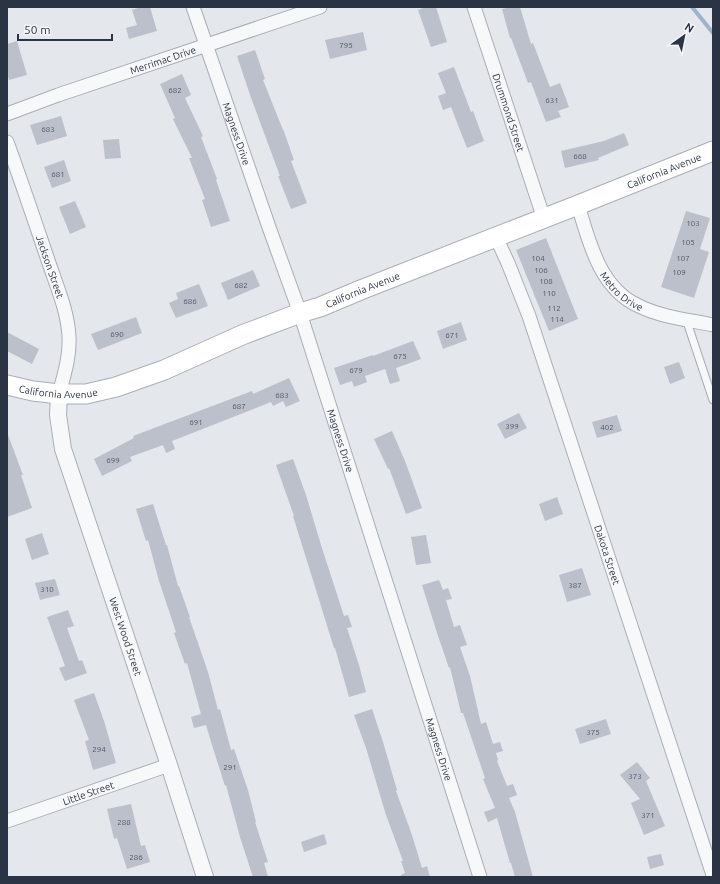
<svg xmlns="http://www.w3.org/2000/svg" width="720" height="884" font-family="Ubuntu,sans-serif">
	<style>
		.lines { fill: none; stroke-linecap: round; stroke-linejoin: round }
		.stream { stroke: #9fb4cc; stroke-width: 4 }
		.building { fill: #bbc0ca }
		.service-casing { stroke: #a9aeb7; stroke-width: 9 }
		.minor-casing { stroke: #a9aeb7; stroke-width: 15 }
		.tertiary-casing { stroke: #a9aeb7; stroke-width: 18 }
		.secondary-casing { stroke: #a9aeb7; stroke-width: 21 }
		.service { stroke: #f7f8fa; stroke-width: 7 }
		.minor { stroke: #f7f8fa; stroke-width: 13 }
		.tertiary { stroke: #f7f8fa; stroke-width: 16 }
		.secondary { stroke: #fff; stroke-width: 19 }
		.labels { text-anchor: middle; dominant-baseline: central; stroke-width: 3.5; stroke-linejoin: round; paint-order: stroke }
		.number-label { font-size: 8px; fill: #4f5766 }
		.street-label { font-size: 10px; fill: #2b3445; stroke: #f4f6f9 }
	</style>
	<rect width="100%" height="100%" fill="#e4e7ec"/>
	<g class="lines">
		<!-- stream -->
		<polyline class="stream" points="692,7 713,33"/>
	</g>
	<!-- building -->
	<g class="building">
		<polygon points="141,7 150,7 157,31 129,39 126,28 137,25 132,10"/>
		<polygon points="426,7 436,7 447,42 431,47 418,10"/>
		<polygon points="511,7 520,7 531,44 533,43 550,87 560,83 569,107 558,111 561,117 546,122 531,82 528,83 511,38 510,38 502,9"/>
		<polygon points="363,32 367,50 330,59 325,40"/>
		<polygon points="17,41 27,75 9,80 7,71 7,44"/>
		<polygon points="255,50 265,79 263,80 283,130 283,129 294,160 291,161 307,203 291,209 278,176 280,176 250,95 237,56"/>
		<polygon points="454,67 471,112 473,111 484,141 467,148 451,107 443,110 438,96 446,93 438,73"/>
		<polygon points="182,74 191,95 185,98 203,136 201,137 217,179 216,180 230,221 211,227 202,200 205,199 189,158 192,158 173,119 175,118 160,84"/>
		<polygon points="61,116 67,136 37,145 30,125"/>
		<polygon points="624,133 629,145 598,158 599,160 565,168 561,151 604,141"/>
		<polygon points="119,139 121,158 105,159 103,140"/>
		<polygon points="64,160 71,181 52,188 44,167"/>
		<polygon points="75,201 86,227 70,234 59,207"/>
		<polygon points="686,211 710,218 700,249 709,252 694,298 661,287"/>
		<polygon points="546,238 578,319 549,331 516,250"/>
		<polygon points="253,270 260,286 228,300 221,283"/>
		<polygon points="199,284 208,306 176,318 169,303 178,299 176,293"/>
		<polygon points="136,317 142,333 98,350 91,334"/>
		<polygon points="461,322 467,340 443,349 437,331"/>
		<polygon points="7,332 39,349 32,364 7,351"/>
		<polygon points="413,341 421,359 396,368 400,381 390,384 385,369 365,376 367,382 354,387 352,381 340,385 334,368 373,355 373,356"/>
		<polygon points="679,362 685,378 670,384 664,367"/>
		<polygon points="289,378 300,401 286,407 283,401 273,406 271,402 172,441 175,449 166,453 163,445 130,457 132,461 102,476 94,459 134,438 133,436 252,391 253,394"/>
		<polygon points="519,413 527,428 505,439 497,424"/>
		<polygon points="617,415 622,431 597,438 592,422"/>
		<polygon points="392,431 405,461 422,508 406,514 389,468 388,469 374,439"/>
		<polygon points="7,435 8,435 23,475 21,475 32,508 7,517"/>
		<polygon points="293,459 306,495 321,545 344,616 348,615 352,627 347,628 359,665 366,692 349,697 335,648 334,648 293,516 294,516 276,465"/>
		<polygon points="557,497 563,514 545,521 539,504"/>
		<polygon points="153,504 166,545 167,545 178,586 179,586 190,617 189,617 208,672 218,710 220,709 231,750 234,749 248,790 256,822 255,822 268,862 264,863 268,877 253,877 240,837 226,785 225,786 212,745 206,725 194,728 191,717 201,714 187,663 185,664 174,633 176,632 159,581 148,540 146,541 136,509"/>
		<polygon points="42,533 49,554 32,560 25,539"/>
		<polygon points="426,535 431,563 416,565 411,537"/>
		<polygon points="582,568 591,595 567,602 559,575"/>
		<polygon points="55,579 60,595 40,600 35,583"/>
		<polygon points="439,580 443,590 448,588 452,599 446,600 454,627 460,625 467,645 460,647 470,676 481,724 486,722 493,744 500,742 503,751 496,753 498,760 497,761 507,786 513,784 517,795 509,798 515,812 533,877 515,877 511,863 510,863 497,818 488,822 484,812 495,808 483,779 485,778 463,713 461,713 450,667 449,668 437,633 422,585"/>
		<polygon points="68,610 74,626 67,628 79,661 82,660 87,673 65,681 59,668 65,666 47,617"/>
		<polygon points="94,693 104,721 116,763 93,770 85,741 89,740 74,700"/>
		<polygon points="372,709 383,742 397,790 396,791 412,835 422,868 427,866 430,877 401,877 401,875 405,873 401,861 403,861 386,815 366,748 354,715"/>
		<polygon points="606,719 611,734 580,744 575,729"/>
		<polygon points="637,762 650,778 646,781 665,826 644,835 631,803 640,799 620,775"/>
		<polygon points="131,804 141,846 145,845 150,862 127,869 117,838 114,839 107,809"/>
		<polygon points="324,834 327,844 304,852 301,842"/>
		<polygon points="661,854 664,865 650,869 647,857"/>
	</g>
	<g class="lines">
		<!-- service casing -->
		<g class="service-casing">
			<polyline id="service" points="686,319 713,400"/>
		</g>
		<!-- minor casing -->
		<g class="minor-casing">
			<g id="minor">
				<path id="s1" d="M193,7l77,223 30,83 180,564"/>
				<path id="s2" d="M474,7l70,212"/>
				<path id="s3" d="M7,114l51,-19 262,-88"/>
				<path id="s4" d="M7,142c15,41 29,83 43,124 8,23 18,47 19,71 1,20 -5,38 -10,57"/>
				<path id="s5" d="M578,205c11,37 22,84 61,101 22,11 50,14 74,19"/>
				<path id="s6" d="M496,237l12,26 21,53 184,559"/>
				<path id="s7" d="M7,821l162,-56"/>
			</g>
		</g>
		<!-- tertiary casing -->
		<g class="tertiary-casing">
			<g id="tertiary">
				<path id="s8" d="M59,394l-1,21 5,34 106,316 36,112"/>
			</g>
		</g>
		<!-- secondary casing -->
		<g class="secondary-casing">
			<g id="secondary">
				<path id="s9" d="M7,385l26,6 26,3h27l30,-7 48,-17 78,-35 58,-22 20,-6 43,-18 215,-84 135,-54"/>
			</g>
		</g>
		<!-- service -->
		<use href="#service" class="service"/>
		<!-- minor -->
		<use href="#minor" class="minor"/>
		<!-- tertiary -->
		<use href="#tertiary" class="tertiary"/>
		<!-- secondary -->
		<use href="#secondary" class="secondary"/>
	</g>
	<g class="labels">
		<!-- number labels -->
		<g class="number-label">
			<text x="346" y="45">795</text>
			<text x="175" y="90">682</text>
			<text x="552" y="100">631</text>
			<text x="48" y="129">683</text>
			<text x="580" y="156">668</text>
			<text x="58" y="174">681</text>
			<text x="693" y="223">103</text>
			<text x="688" y="242">105</text>
			<text x="538" y="258">104</text>
			<text x="683" y="258">107</text>
			<text x="541" y="270">106</text>
			<text x="679" y="272">109</text>
			<text x="546" y="281">108</text>
			<text x="241" y="285">682</text>
			<text x="549" y="293">110</text>
			<text x="190" y="301">686</text>
			<text x="554" y="308">112</text>
			<text x="557" y="319">114</text>
			<text x="117" y="334">690</text>
			<text x="452" y="335">671</text>
			<text x="400" y="356">675</text>
			<text x="356" y="370">679</text>
			<text x="282" y="395">683</text>
			<text x="239" y="406">687</text>
			<text x="196" y="422">691</text>
			<text x="512" y="426">399</text>
			<text x="607" y="427">402</text>
			<text x="113" y="460">699</text>
			<text x="575" y="585">387</text>
			<text x="47" y="589">310</text>
			<text x="593" y="732">375</text>
			<text x="99" y="749">294</text>
			<text x="230" y="767">291</text>
			<text x="635" y="776">373</text>
			<text x="648" y="815">371</text>
			<text x="124" y="822">288</text>
			<text x="136" y="857">286</text>
		</g>
		<!-- street labels -->
		<g class="street-label">
			<text stroke="none"><textPath href="#s3" startOffset="165">Merrimac Drive</textPath></text>
			<text stroke="none"><textPath href="#s2" startOffset="111">Drummond Street</textPath></text>
			<text stroke="none"><textPath href="#s1" startOffset="134">Magness Drive</textPath></text>
			<text stroke="none"><textPath href="#s9" startOffset="700">California Avenue</textPath></text>
			<text stroke="none"><textPath href="#s4" startOffset="132">Jackson Street</textPath></text>
			<text stroke="none"><textPath href="#s5" startOffset="99">Metro Drive</textPath></text>
			<text stroke="none"><textPath href="#s9" startOffset="376">California Avenue</textPath></text>
			<text stroke="none"><textPath href="#s9" startOffset="52">California Avenue</textPath></text>
			<text stroke="none"><textPath href="#s1" startOffset="458">Magness Drive</textPath></text>
			<text stroke="none"><textPath href="#s6" startOffset="337">Dakota Street</textPath></text>
			<text stroke="none"><textPath href="#s8" startOffset="253">West Wood Street</textPath></text>
			<text stroke="none"><textPath href="#s1" startOffset="782">Magness Drive</textPath></text>
			<text stroke="none"><textPath href="#s7" startOffset="86">Little Street</textPath></text>
		</g>
	</g>
	<!-- border -->
	<rect width="720" height="884" fill="none" stroke="#2b3445" stroke-width="16"/>
	<!-- north arrow -->
	<g transform="translate(684 36) rotate(33)" stroke="#f4f6f9" stroke-width="3" paint-order="stroke">
	<path d="M0-3L7 15L0 10L-7 15Z" fill="#2b3445"/>
	<text y="-6" font-size="11" font-weight="bold" text-anchor="middle" fill="#2b3445">N</text>
	</g>
	<!-- scale -->
	<path d="M18 34v6h94v-6" fill="none" stroke="#2b3445" stroke-width="2"/>
	<text x="24" y="34" font-size="12" fill="#2b3445" stroke="#f4f6f9" stroke-width="3" paint-order="stroke">50 m</text>
</svg>
